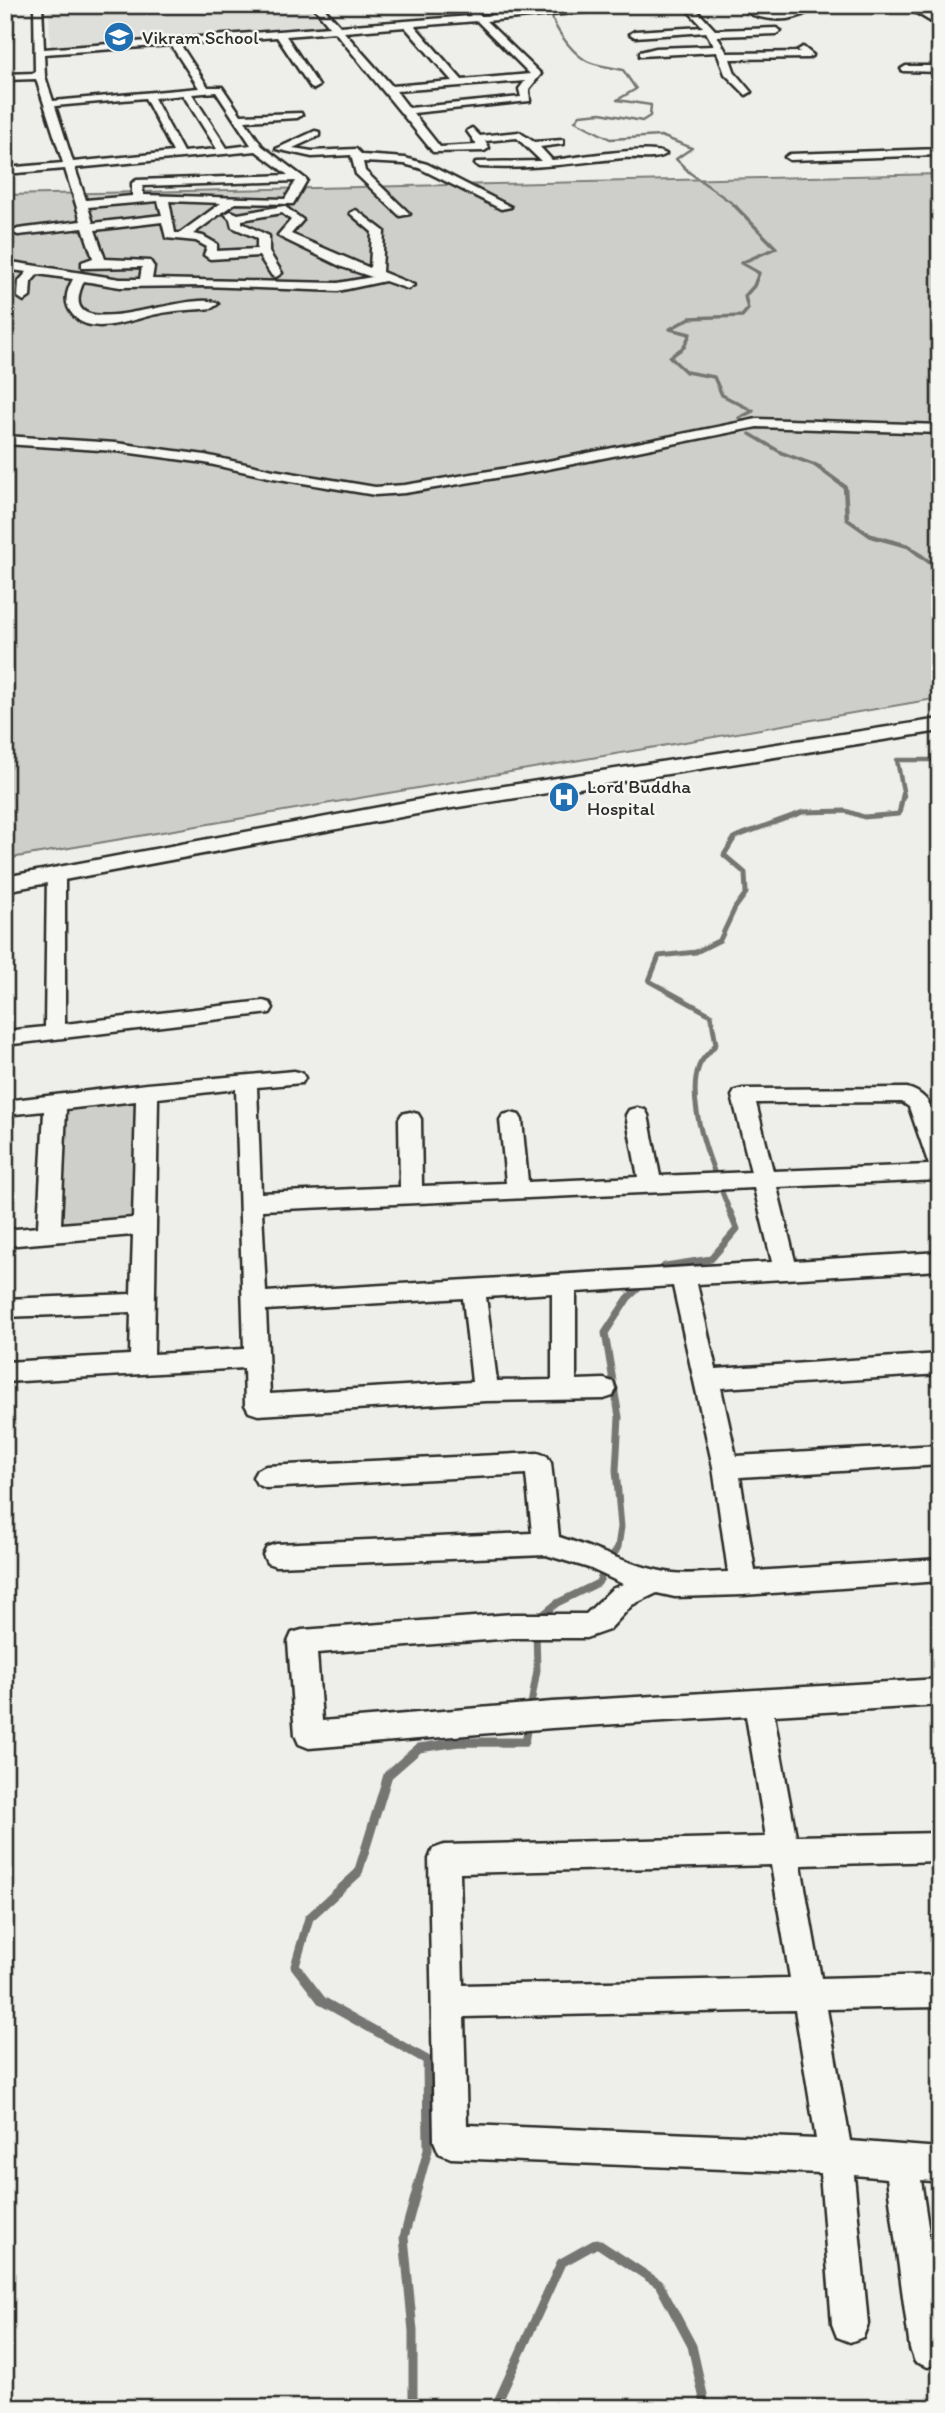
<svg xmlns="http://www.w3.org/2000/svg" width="945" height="2413" font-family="Itim,sans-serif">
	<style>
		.built { fill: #dededb }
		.green { fill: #cececa; stroke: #7c7c7a; stroke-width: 2 }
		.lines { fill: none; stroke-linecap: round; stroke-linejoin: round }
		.stream-far5 { stroke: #757573; stroke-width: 2.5 }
		.stream-far4 { stroke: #757573; stroke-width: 3.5 }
		.stream-far3 { stroke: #757573; stroke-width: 4.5 }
		.stream-far2 { stroke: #757573; stroke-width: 5 }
		.stream-far1 { stroke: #757573; stroke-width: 7 }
		.stream { stroke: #757573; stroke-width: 9 }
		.minor-casing { stroke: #2b2b2b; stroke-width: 5 }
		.tertiary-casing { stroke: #2b2b2b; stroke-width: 5 }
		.minor { fill: #f6f6f2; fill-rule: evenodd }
		.tertiary { fill: #f6f6f2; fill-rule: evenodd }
		.labels { text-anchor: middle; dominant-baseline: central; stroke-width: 5; stroke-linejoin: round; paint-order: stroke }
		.far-poi-label { font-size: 19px; fill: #2b2b2b; stroke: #f6f6f2; text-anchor: start }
	</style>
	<rect width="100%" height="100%" fill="#eeeeea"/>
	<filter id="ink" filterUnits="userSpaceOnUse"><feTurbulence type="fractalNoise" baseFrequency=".0143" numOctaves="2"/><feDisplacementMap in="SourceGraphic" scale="14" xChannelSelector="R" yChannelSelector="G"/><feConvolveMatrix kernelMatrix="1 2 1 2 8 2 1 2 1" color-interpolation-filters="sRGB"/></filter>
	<g filter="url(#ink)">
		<!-- built -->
		<polygon class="built" points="49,5 308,5 326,26 50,47"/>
		<!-- green -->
		<g class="green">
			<polygon points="940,174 940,698 5,859 5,195"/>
			<polygon points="138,1098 136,1218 56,1226 62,1110"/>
		</g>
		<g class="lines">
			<!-- stream-far5 -->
			<path class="stream-far5" d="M551,5c-3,18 20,46 34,55 9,6 27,7 38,10l13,19 -19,11 34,5 -1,11 -8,5 -41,-8 -21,2 -5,6 35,18 51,-3 31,12 -16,11 14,14 46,33"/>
			<!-- stream-far4 -->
			<g class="stream-far4">
				<polyline points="734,205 776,248 741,263 759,273 754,286 745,296 748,309 742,316 690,318 670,329 690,334 684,347 670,357 686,372 714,377 722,395 753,411 739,418"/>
				<polyline points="750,434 782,453 820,467"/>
			</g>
			<!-- stream-far3 -->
			<g class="stream-far3">
				<polyline points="815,465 845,487 847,519 871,536 908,546 940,570"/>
				<polyline points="904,796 897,760 940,760"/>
			</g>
			<!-- stream-far2 -->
			<path class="stream-far2" d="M731,1214c-15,-37 -47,-108 -32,-148 3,-8 12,-15 17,-22l-5,-29 -62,-34 10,-25 37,-4 24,-12 15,-32 11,-15 -1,-20 -21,-18 11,-18 68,-25 43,-1 18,6 35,-3 4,-19"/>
			<!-- stream-far1 -->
			<g class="stream-far1">
				<polyline points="657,1273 665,1266 711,1259 737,1229 730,1212"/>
				<polyline points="540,1617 557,1603 598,1583 618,1547 621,1527 616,1470 619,1417 605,1333 628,1298 643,1284"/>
				<polyline points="530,1710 537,1670 536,1630"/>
				<polyline points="450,1743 525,1743 528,1724"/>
			</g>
			<!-- stream -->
			<g class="stream">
				<polyline points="413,2408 413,2331 404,2237 428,2150 427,2060 322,2001 295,1966 309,1918 358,1873 388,1775 419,1748 459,1742 525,1742"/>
				<polyline points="495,2408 561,2263 597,2243 659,2284 692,2346 706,2408"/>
			</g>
			<!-- minor casing -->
			<g class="minor-casing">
				<g id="minor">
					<path d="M34,5h8l2,44 286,-22 -18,-22h9l19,21 131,-10 -3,-4 4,-3 9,7 137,-11h43l-175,16 55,53 -12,15 1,12 -117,12 27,34 37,-2 -10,-14 5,-3 8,8 39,-4 15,10 29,-2v4l-23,3 12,13c21,-2 100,-16 114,-6 -10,7 -30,3 -43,4 -48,5 -94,12 -143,9l-5,-3 1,-2 65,-1 -24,-23 -32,3 4,7 -5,3 -51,1 -98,-120 -49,4 33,50 -5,3 -3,-1 -34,-51 -97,7 28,43h14l19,28 60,-2 1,2 -5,3 -52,3 17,25 45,34 -14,24 -58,-1 -42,31 10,2 14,8v7l40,-2v-11l-25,-11 -2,-8 -5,-5 6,-3 7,3 46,-8 19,14 -12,14 79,34 2,-36 -20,-17 -2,-2 6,-3 28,21 -2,41 32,13 -6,4 -23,-8 -47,10 -135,-5 -83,1 -36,-6c-35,73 111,5 134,23l-6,4c-18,2 -37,2 -55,6 -23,4 -65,24 -84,1 -10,-12 -7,-23 0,-36l-35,-5 -7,8 -1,15 -6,4 -6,-4 1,-16 8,-9 -22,-3v-8l115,18h20l2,-12 -60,1v-6l11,-4 -10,-30 -65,7 -6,-3 6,-3 63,-8 -16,-52 -60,5v-6l58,-5 -27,-84 -31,1v-6l30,-1zM477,21l53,53 -68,6 -47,-54zM405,27l47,54 -60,5 -48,-54zM171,45l28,43 -146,13 -8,-25 -1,-22zM525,81l-6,8 2,8 -112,11 -13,-17zM216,92l35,53 -24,3 -35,-54zM183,95l34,54 -34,3 -29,-54zM145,98l28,54 -100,10 -18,-56zM256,151l32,24 -151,5 -5,3v13l-46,4 -11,-32zM296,181l-11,18 -142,-4v-9zM158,201l4,14 -69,8 -5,-16zM169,201l52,2 -41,30h-5zM282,213l9,7 -13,15 2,2 62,30 30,10 -34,6 -186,-4 2,-12 -4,-6 -45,-2 -10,-29 67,-8 4,16 30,3 11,6 -3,8 6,4 49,-3 13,20 4,1 6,-4 -13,-21v-16l-27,-13v-3z"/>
					<polygon points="683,5 692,5 715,30 776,28 781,31 776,34 717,36 727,53 800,52 798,50 803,47 813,55 808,58 730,59 735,73 751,92 746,95 725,74 717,52 640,56 640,52 656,48 714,46 706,32 635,37 630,34 635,31 703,27"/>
					<path d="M736,5c10,0 14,4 23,7 12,3 26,0 38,-1l-6,-6h10l7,7c-20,12 -54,9 -72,-7z"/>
					<polygon points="940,8 940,14 927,12 928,10"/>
					<polygon points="906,66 940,66 940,72 903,71 901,69"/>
					<polygon points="939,111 940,117 935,116 934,114"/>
					<polygon points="315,131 319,132 319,136 293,148 312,151 356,149 362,155 405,158 427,164 511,207 501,209 419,168 404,164 363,162 365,171 410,214 400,216 356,174 351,155 312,157 276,149"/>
					<polygon points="940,149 940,155 790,160 785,157 790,154"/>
					<polygon points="757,419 940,425 940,433 757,427 543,470 405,493 375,495 273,478 205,463 116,451 5,444 5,436 116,443 205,455 273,470 375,487 405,485 543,462"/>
					<polygon points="56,868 65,874 65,1024 263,1001 270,1003 273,1008 270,1013 5,1045 5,1031 45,1027 47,874"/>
					<path d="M294,1071l8,2 3,5 -3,5 -45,4 4,106 139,-6 -1,-68 3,-5 8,-2 8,2 3,5 1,67 84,-3 -6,-63 3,-5 8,-2 8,2 3,5 6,62 110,-5 -12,-62 3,-5 8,-2 8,2 3,5 12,61 91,-4 -19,-76 3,-5 8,-2 164,-1c38,10 33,61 33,92l-163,7 18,74 145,-9v18l-243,14 19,85 224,-15v20l-219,14 15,68 204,-11v20l-200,12 15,94 185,-12v22l-197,14 -68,2 -18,-4 -25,12 -23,25 -23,8h-73l-196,15 5,68 230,-19 388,-23v26l-166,10 22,121 144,-3v28l-139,4 20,113 119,-3v32l-113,2 23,132 90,7v34l-19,-2 19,126v56l-12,5 -13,-5 -5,-13 -23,-171 -33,-3 14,149 -5,13 -13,5 -13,-5 -5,-13 -12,-151 -369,-15 -12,-5 -5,-12 -5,-282 4,-10 11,-4 322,-8 -20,-121 -194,12 -243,20 -10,-4 -4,-9 -7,-93 4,-9 10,-3 211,-16h73l26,-25 11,-5 -34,-16 -43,-13 -270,11 -9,-3 -4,-8 4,-8 9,-3 256,-11 -6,-59 -260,14 -9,-4 -4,-7 4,-7 9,-4 272,-13 9,3 4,7 8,74c37,11 75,31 114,36 18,2 37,-1 55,-1l-15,-105 -40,-181 -97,6v88l28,-1 9,3 3,7 -3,7 -9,3 -118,2 -228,14 -9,-3 -4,-7 -1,-37 -239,14v-20l125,-7 1,-43 -126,5v-18l126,-5 2,-59 -128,11v-16l33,-3 6,-116 -39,4v-14l142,-17zM236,1089l8,260 -90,5 4,-256zM136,1101l-3,117 -72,6 5,-115zM902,1102l7,5 20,58 -156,6 -17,-68zM754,1188l18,74 -506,30 -4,-82zM552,1293v87l-55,1 -11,-84zM463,1298l9,84 -202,12 -4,-84zM771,1865l19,113 -327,7 -3,-112zM795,2010l21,129 -349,-14 -3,-108z"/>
				</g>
			</g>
			<!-- tertiary casing -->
			<g class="tertiary-casing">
				<g id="tertiary">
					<polygon points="903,5 916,5 940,19 940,27"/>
					<polygon points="940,719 940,731 433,811 5,891 5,877 433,797"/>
				</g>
			</g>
			<!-- minor -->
			<use href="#minor" class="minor"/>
			<!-- tertiary -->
			<use href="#tertiary" class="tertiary"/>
		</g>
	</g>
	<!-- icons -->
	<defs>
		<g id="school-disc" transform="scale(1.575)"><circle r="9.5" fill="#1f6fb2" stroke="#f6f6f2"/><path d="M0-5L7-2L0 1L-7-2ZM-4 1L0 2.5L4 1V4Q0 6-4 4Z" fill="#fff"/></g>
		<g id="hospital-disc" transform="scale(1.575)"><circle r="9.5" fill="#1f6fb2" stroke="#f6f6f2"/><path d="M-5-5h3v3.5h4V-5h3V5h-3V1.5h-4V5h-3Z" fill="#fff"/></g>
	</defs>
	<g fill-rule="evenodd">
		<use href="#school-disc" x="119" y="37"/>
		<use href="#hospital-disc" x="564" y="797"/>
	</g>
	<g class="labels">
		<!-- far-poi labels -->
		<g class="far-poi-label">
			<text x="142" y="37">Vikram School</text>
			<text x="587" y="786">Lord Buddha<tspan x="587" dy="22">Hospital</tspan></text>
		</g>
	</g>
	<!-- margin -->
	<rect width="945" height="2413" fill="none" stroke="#f6f6f2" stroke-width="28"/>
	<rect x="14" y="14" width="917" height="2385" fill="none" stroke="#2b2b2b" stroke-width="2.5" filter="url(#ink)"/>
</svg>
